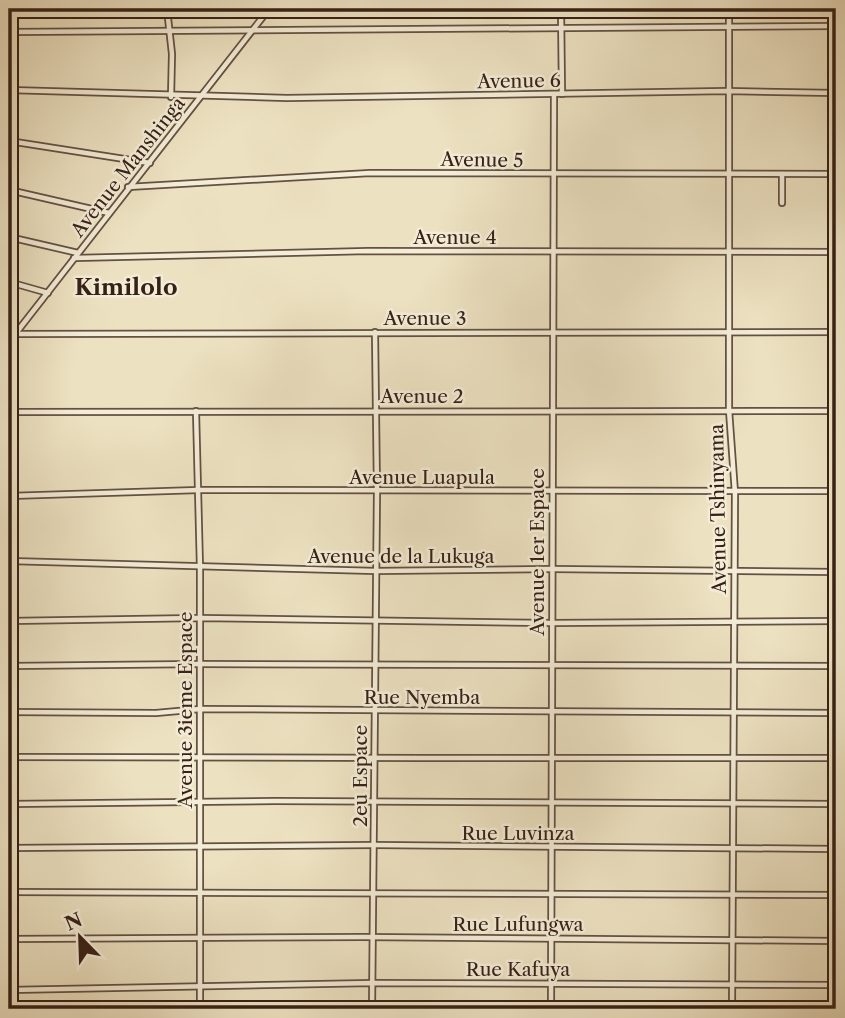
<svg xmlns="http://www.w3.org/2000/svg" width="845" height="1018" font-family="'Libre Caslon Text',serif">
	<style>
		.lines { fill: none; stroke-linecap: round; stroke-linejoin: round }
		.minor-casing { stroke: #645142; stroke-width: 8 }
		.minor { stroke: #f3ecd7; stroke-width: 4.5 }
		.labels { text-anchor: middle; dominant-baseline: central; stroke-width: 5; stroke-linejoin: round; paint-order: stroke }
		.street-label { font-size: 19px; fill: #372117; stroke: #f3ecd7 }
		.quarter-label { font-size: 23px; font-weight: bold; fill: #372117; stroke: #f3ecd7 }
	</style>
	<rect width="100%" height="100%" fill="#ece1c1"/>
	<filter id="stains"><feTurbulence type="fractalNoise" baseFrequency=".00286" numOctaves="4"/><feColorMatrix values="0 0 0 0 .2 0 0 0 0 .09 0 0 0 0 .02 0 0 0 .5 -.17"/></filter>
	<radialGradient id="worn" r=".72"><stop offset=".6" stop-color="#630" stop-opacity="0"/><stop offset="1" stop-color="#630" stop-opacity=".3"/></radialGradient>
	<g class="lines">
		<!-- minor casing -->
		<g class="minor-casing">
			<g id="minor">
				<polyline points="167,9 172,54 171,97"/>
				<polyline points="561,9 562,94"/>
				<polyline points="729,9 729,410 735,493 732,1009"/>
				<polyline points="9,32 836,26"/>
				<polyline points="9,90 287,98 727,91 836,93"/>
				<polyline points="9,141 150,163"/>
				<polyline points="782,174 782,203"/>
				<polyline points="128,187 370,173 836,174"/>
				<polyline points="9,190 109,213"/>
				<polyline points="9,237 78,253"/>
				<polyline points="74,258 368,251 836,252"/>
				<polyline points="9,282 48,293"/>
				<polyline points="9,334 836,332"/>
				<polyline points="9,342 269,9"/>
				<polyline points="196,411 200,568 200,1009"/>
				<polyline points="9,412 836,411"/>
				<polyline points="9,496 199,490 836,491"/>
				<polyline points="9,561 376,571 552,569 836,572"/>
				<polyline points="11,561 14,712 11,796 12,1009"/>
				<polyline points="9,621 199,618 551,623 836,621"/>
				<polyline points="9,666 200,664 836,666"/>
				<polyline points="9,712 156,713 200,709 836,713"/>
				<path d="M9,757c276,1 551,1 827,1"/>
				<polyline points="9,804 275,801 836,804"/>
				<polyline points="9,848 374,845 836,849"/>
				<polyline points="9,892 836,895"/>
				<polyline points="9,939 363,937 836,941"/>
				<polyline points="9,990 373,983 836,985"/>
				<polyline points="372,1009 377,492 375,332"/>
				<polyline points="551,1009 554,94"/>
			</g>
		</g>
		<!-- minor -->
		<use href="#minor" class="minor"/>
	</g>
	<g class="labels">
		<!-- street labels -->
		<g class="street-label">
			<text transform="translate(519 81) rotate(-1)">Avenue 6</text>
			<text transform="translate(482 160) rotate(1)">Avenue 5</text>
			<text transform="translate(128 167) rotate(-52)">Avenue Manshinga</text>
			<text x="455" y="237">Avenue 4</text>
			<text x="425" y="318">Avenue 3</text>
			<text x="422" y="396">Avenue 2</text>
			<text x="422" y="477">Avenue Luapula</text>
			<text transform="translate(718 509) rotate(-91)">Avenue Tshinyama</text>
			<text transform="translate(537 552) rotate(-90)">Avenue 1er Espace</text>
			<text x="401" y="556">Avenue de la Lukuga</text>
			<text x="422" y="697">Rue Nyemba</text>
			<text transform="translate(185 710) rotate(-90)">Avenue 3ieme Espace</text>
			<text transform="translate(360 776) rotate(-90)">2eu Espace</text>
			<text x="518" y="833">Rue Luvinza</text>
			<text x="518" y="924">Rue Lufungwa</text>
			<text x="518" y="969">Rue Kafuya</text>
		</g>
		<!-- quarter labels -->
		<g class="quarter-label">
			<text x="126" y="287">Kimilolo</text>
		</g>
	</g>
	<!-- margin -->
	<rect width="845" height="1018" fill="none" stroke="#ece1c1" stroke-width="35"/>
	<rect x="10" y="10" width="824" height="997" fill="none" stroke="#372117" stroke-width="3.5"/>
	<rect x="18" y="18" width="810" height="983" fill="none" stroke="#372117" stroke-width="2"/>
	<!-- north arrow -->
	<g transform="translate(80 937) rotate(337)" stroke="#f3ecd7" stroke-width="5" paint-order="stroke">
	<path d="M0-5L12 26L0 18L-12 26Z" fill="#372117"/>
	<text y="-10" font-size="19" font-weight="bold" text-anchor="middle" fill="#372117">N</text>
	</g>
	<rect width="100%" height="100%" filter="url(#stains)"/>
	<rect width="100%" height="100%" fill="url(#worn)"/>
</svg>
